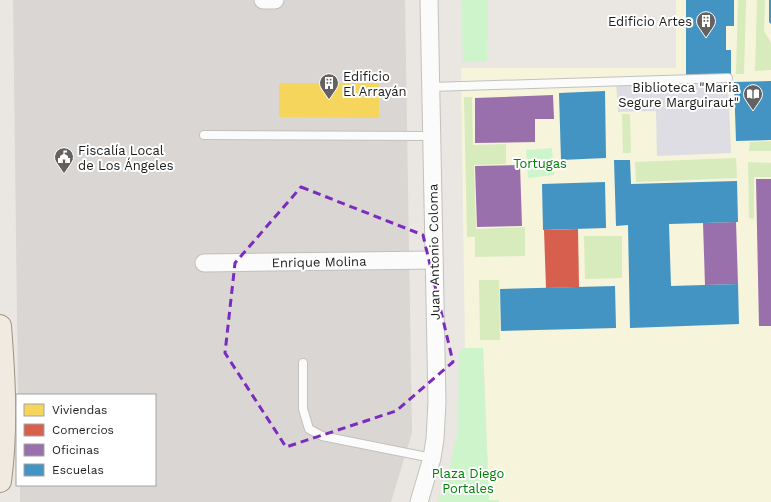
<svg xmlns="http://www.w3.org/2000/svg" width="771" height="502" font-family="'Work Sans',sans-serif">
	<style>
		.residential { fill: #d9d6d4 }
		.education { fill: #f6f4db }
		.grass { fill: #d7ebbd }
		.park { fill: #cdf4cb }
		.plaza { fill: #dddde3 }
		.homes { fill: #f6d55c }
		.shops { fill: #d6604d }
		.offices { fill: #9970ab }
		.schools { fill: #4393c3 }
		.lines { fill: none; stroke-linecap: round; stroke-linejoin: round }
		.service-casing { stroke: #c2c1bf; stroke-width: 10 }
		.minor-casing { stroke: #c2c1bf; stroke-width: 19 }
		.primary-casing { stroke: #9f9380; stroke-width: 24 }
		.service { stroke: #fcfbfb; stroke-width: 8 }
		.minor { stroke: #fcfbfb; stroke-width: 17 }
		.primary { stroke: #f0eae1; stroke-width: 22 }
		.marked { fill: none; stroke: #7b2cbf; stroke-width: 3; stroke-dasharray: 8 5; stroke-linejoin: round }
		.labels { text-anchor: middle; dominant-baseline: central; stroke-width: 4; stroke-linejoin: round; paint-order: stroke }
		.poi-label { font-size: 13px; fill: #1b1b1b; stroke: #fff; text-anchor: end }
		.park-label { font-size: 13px; fill: #018007; stroke: #fff }
		.street-label { font-size: 13px; fill: #1b1b1b; stroke: #fff }
	</style>
	<rect width="100%" height="100%" fill="#eae7e2"/>
	<!-- residential -->
	<polygon class="residential" points="13,0 405,0 412,433 391,502 20,502 20,485 155,485 155,395 18,395"/>
	<!-- education -->
	<polygon class="education" points="676,0 771,0 771,502 499,502 499,500 489,500 483,348 465,348 461,68 676,68"/>
	<!-- grass -->
	<g class="grass">
		<polygon points="738,0 746,0 744,74 736,74"/>
		<polygon points="757,0 765,0 764,31 771,43 771,70 755,71"/>
		<polygon points="464,97 472,97 473,145 506,144 506,164 474,165 476,229 525,227 525,256 475,257 475,237 467,237"/>
		<polygon points="622,114 630,114 631,153 623,153"/>
		<polygon points="771,141 771,151 749,151 750,142"/>
		<polygon points="736,158 737,178 636,182 635,162"/>
		<polygon points="748,162 771,163 771,177 754,177 754,219 749,218"/>
		<polygon points="584,236 622,236 622,278 585,279"/>
		<polygon points="479,280 499,280 500,340 480,340"/>
	</g>
	<!-- park -->
	<g class="park">
		<polygon points="461,0 488,0 487,61 463,62"/>
		<polygon points="552,148 554,175 528,178 526,150"/>
		<polygon points="465,348 483,348 489,500 499,500 499,502 438,502 448,476 458,430 459,352"/>
	</g>
	<!-- plaza -->
	<polygon class="plaza" points="728,78 731,153 657,156 656,111 618,112 616,81"/>
	<!-- homes -->
	<polygon class="homes" points="279,83 379,83 379,118 279,117"/>
	<!-- shops -->
	<polygon class="shops" points="578,229 579,287 546,288 544,230"/>
	<!-- offices -->
	<g class="offices">
		<polygon points="553,95 554,119 535,119 535,142 475,143 475,98"/>
		<polygon points="520,165 522,226 477,227 475,166"/>
		<polygon points="756,179 771,179 771,326 759,326"/>
		<polygon points="736,222 738,284 705,285 703,223"/>
	</g>
	<!-- schools -->
	<g class="schools">
		<polygon points="686,0 734,0 734,26 726,26 726,50 731,50 731,74 686,75"/>
		<polygon points="769,0 771,0 771,24 769,22"/>
		<polygon points="771,81 771,140 736,141 734,82"/>
		<polygon points="605,91 606,158 561,160 559,93"/>
		<polygon points="614,160 630,160 631,184 737,181 738,222 669,224 671,286 738,284 739,324 630,328 628,225 616,226"/>
		<polygon points="605,182 606,228 543,230 542,184"/>
		<polygon points="615,286 616,328 501,331 500,289"/>
	</g>
	<g class="lines">
		<!-- service casing -->
		<g class="service-casing">
			<g id="service">
				<polyline points="431,87 728,78"/>
				<polyline points="204,135 432,136"/>
				<polyline points="303,363 303,409 309,429 322,436 432,458"/>
			</g>
		</g>
		<!-- minor casing -->
		<g class="minor-casing">
			<g id="minor">
				<polyline points="263,0 275,0"/>
				<polyline points="204,263 434,260"/>
				<polyline points="419,502 432,458 435,439 437,402 429,0"/>
			</g>
		</g>
		<!-- primary casing -->
		<g class="primary-casing">
			<path id="primary" d="M0,326c4,51 7,104 0,155"/>
		</g>
		<!-- service -->
		<use href="#service" class="service"/>
		<!-- minor -->
		<use href="#minor" class="minor"/>
		<!-- primary -->
		<use href="#primary" class="primary"/>
	</g>
	<!-- marked area -->
	<path class="marked" d="M301,187l122,48 30,127 -57,49 -110,36 -61,-94 10,-90z"/>
	<!-- icons -->
	<defs>
		<g id="building-pin" transform="scale(1)"><path d="M0 17L-7.5 6A9.5 9.5 0 1 1 7.5 6Z" fill="#636261" stroke="#fff"/><path d="M-4-6H4V6H1V3H-1V6H-4ZM-2.5-4.3h1.7v1.8h-1.7ZM.8-4.3h1.7v1.8H.8ZM-2.5-1h1.7V.8h-1.7ZM.8-1h1.7V.8H.8Z" fill="#fff"/></g>
		<g id="library-pin" transform="scale(1)"><path d="M0 17L-7.5 6A9.5 9.5 0 1 1 7.5 6Z" fill="#636261" stroke="#fff"/><path d="M-6-4Q-3-5.5-.7-3.5V5Q-3 3-6 4ZM6-4Q3-5.5 .7-3.5V5Q3 3 6 4Z" fill="#fff"/></g>
		<g id="civic-pin" transform="scale(1)"><path d="M0 17L-7.5 6A9.5 9.5 0 1 1 7.5 6Z" fill="#636261" stroke="#fff"/><path d="M-.6-6.5H3V-4.5H.6V-3L4-1V1h2V6H-6V1h2V-1L-.6-3ZM-1.2 2.5V6h2.4V2.5Z" fill="#fff"/></g>
	</defs>
	<g fill-rule="evenodd">
		<use href="#building-pin" x="706" y="21"/>
		<use href="#building-pin" x="329" y="83"/>
		<use href="#library-pin" x="753" y="94"/>
		<use href="#civic-pin" x="64" y="157"/>
	</g>
	<g class="labels">
		<!-- poi labels -->
		<g class="poi-label">
			<text x="692" y="21">Edificio Artes</text>
			<text x="343" y="76" text-anchor="start">Edificio<tspan x="343" dy="15">El Arrayán</tspan></text>
			<text x="739" y="87">Biblioteca "Maria<tspan x="739" dy="15">Segure Marguiraut"</tspan></text>
			<text x="78" y="150" text-anchor="start">Fiscalía Local<tspan x="78" dy="15">de Los Ángeles</tspan></text>
		</g>
		<!-- park labels -->
		<g class="park-label">
			<text x="540" y="163">Tortugas</text>
			<text x="468" y="473">Plaza Diego<tspan x="468" dy="15">Portales</tspan></text>
		</g>
		<!-- street labels -->
		<g class="street-label">
			<text transform="translate(434 252) rotate(-91)">Juan Antonio Coloma</text>
			<text transform="translate(319 262) rotate(-1)">Enrique Molina</text>
		</g>
	</g>
	<!-- legend -->
	<rect x="16" y="394" width="140" height="92" fill="#ffffff" stroke="#a4a4a4"/>
	<rect x="24" y="404" width="20" height="12" fill="#f6d55c" stroke="#a4a4a4"/>
	<text x="52" y="414" font-size="12" fill="#1b1b1b">Viviendas</text>
	<rect x="24" y="424" width="20" height="12" fill="#d6604d" stroke="#a4a4a4"/>
	<text x="52" y="434" font-size="12" fill="#1b1b1b">Comercios</text>
	<rect x="24" y="444" width="20" height="12" fill="#9970ab" stroke="#a4a4a4"/>
	<text x="52" y="454" font-size="12" fill="#1b1b1b">Oficinas</text>
	<rect x="24" y="464" width="20" height="12" fill="#4393c3" stroke="#a4a4a4"/>
	<text x="52" y="474" font-size="12" fill="#1b1b1b">Escuelas</text>
</svg>
